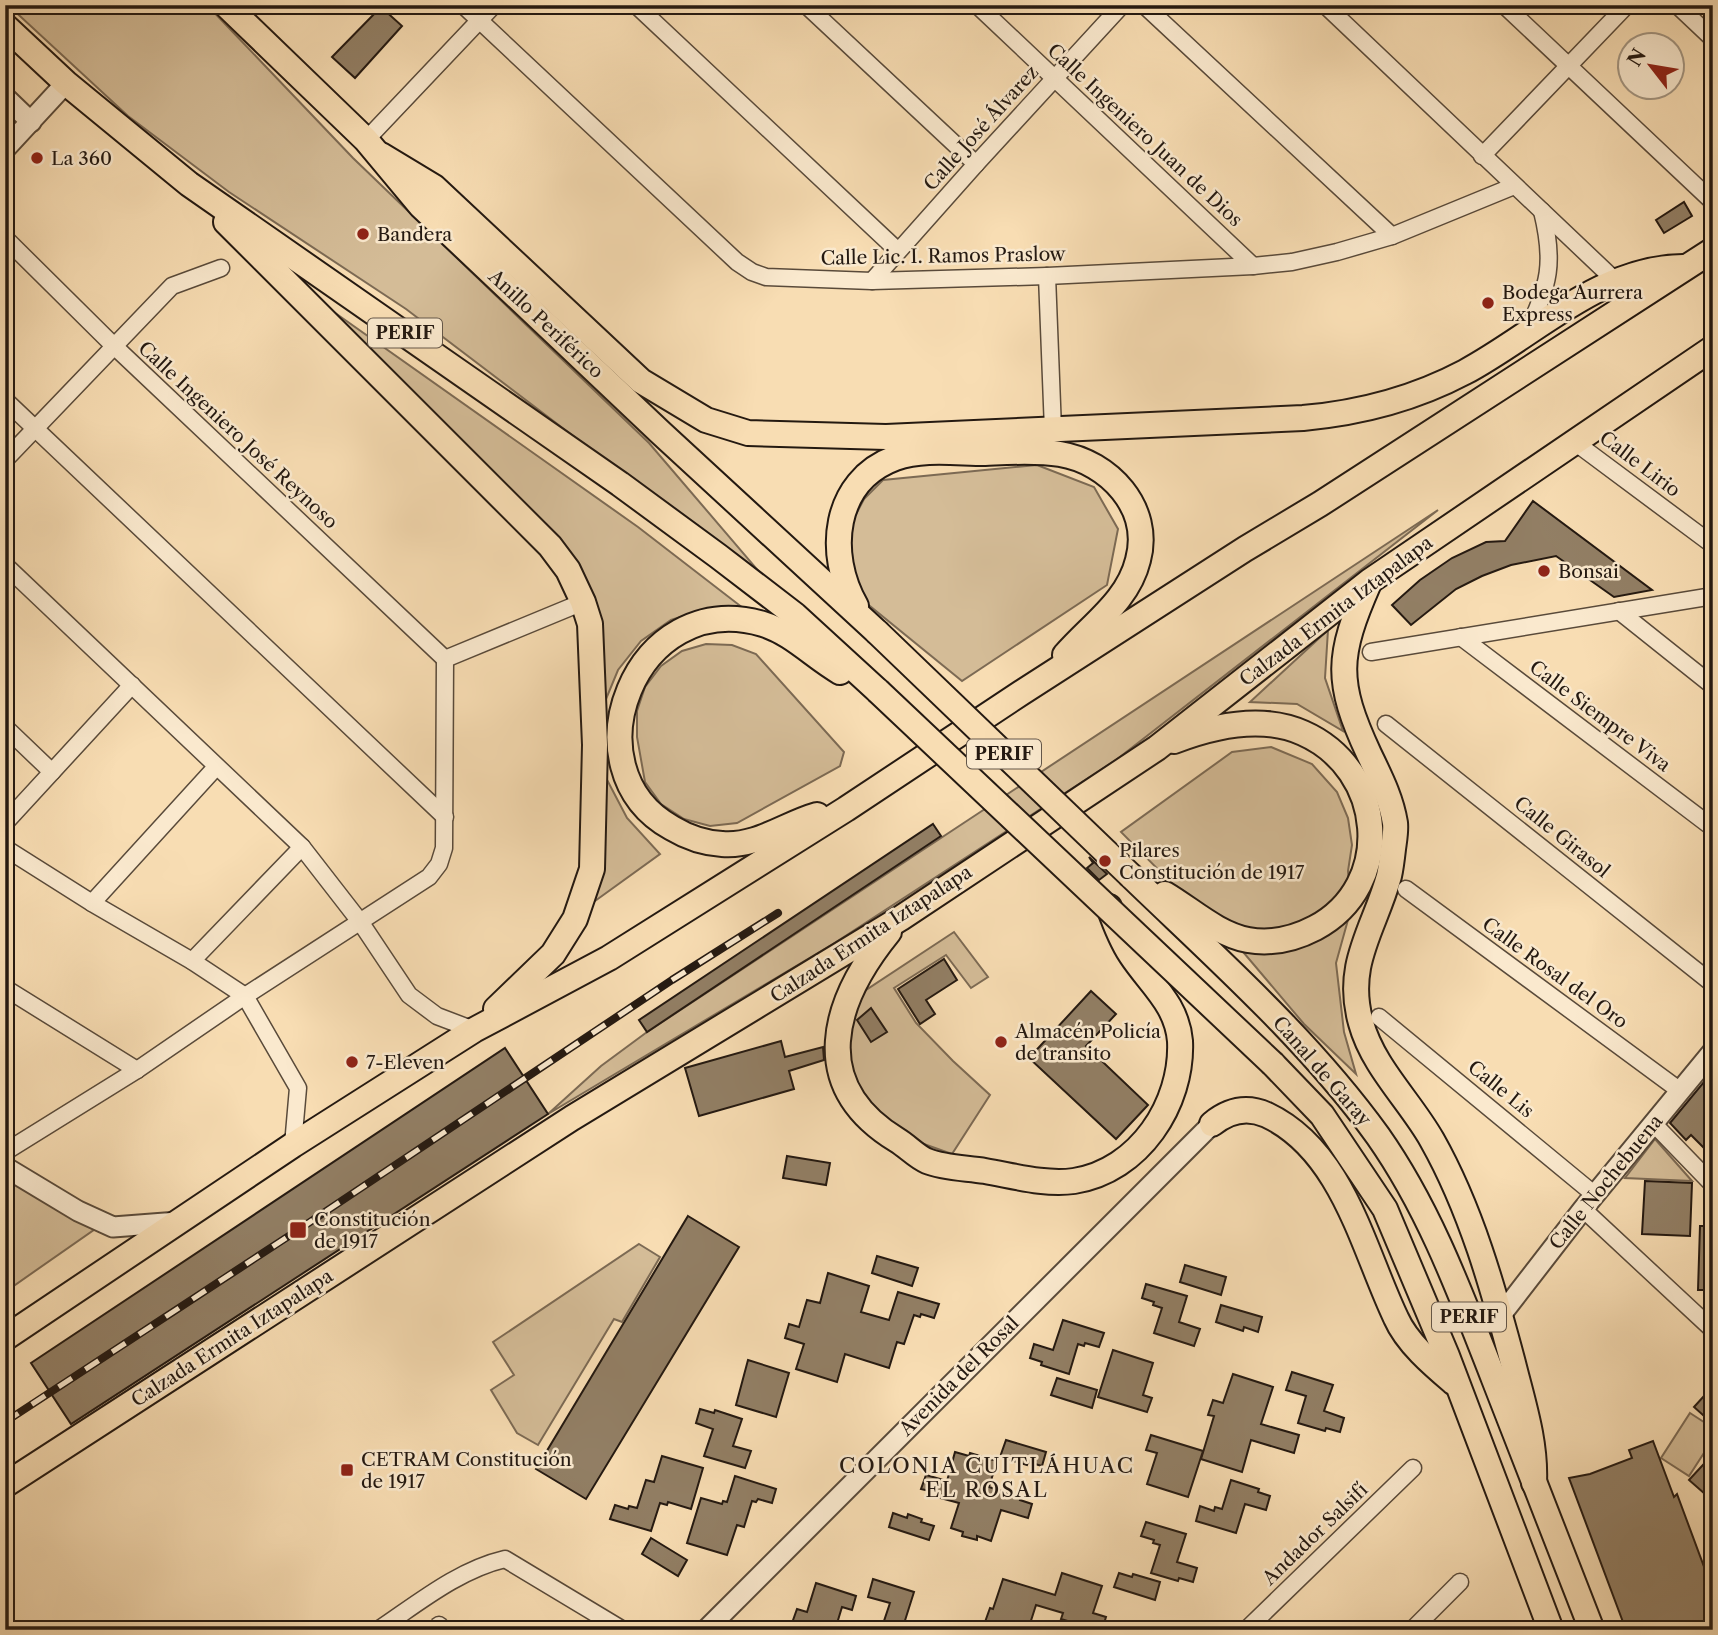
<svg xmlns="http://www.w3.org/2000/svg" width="1718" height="1635" font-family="'Libre Caslon Text',serif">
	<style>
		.green { fill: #d4bc97; stroke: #7c6a54; stroke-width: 2 }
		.building { fill: #927f65; stroke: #241911; stroke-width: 2 }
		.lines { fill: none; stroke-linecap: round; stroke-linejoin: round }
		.minor-casing { stroke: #594a3a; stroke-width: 19 }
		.tertiary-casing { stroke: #594a3a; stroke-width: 23 }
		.primary-casing { stroke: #241911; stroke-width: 28 }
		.minor { stroke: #fae9ce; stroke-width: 16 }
		.tertiary { stroke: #fae9ce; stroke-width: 19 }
		.primary { stroke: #f8ddb3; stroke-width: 24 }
		.rail-casing { stroke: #241911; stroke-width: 8 }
		.rail { stroke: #fae9ce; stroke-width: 5; stroke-dasharray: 16; stroke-linecap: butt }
		.primary-bridge-casing { stroke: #241911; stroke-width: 28; stroke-linecap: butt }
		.primary-bridge { stroke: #f8ddb3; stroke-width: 24 }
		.poi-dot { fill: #8f2418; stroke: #fae9ce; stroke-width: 2.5 }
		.labels { text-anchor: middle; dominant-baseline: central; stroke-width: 5; stroke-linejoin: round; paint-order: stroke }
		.shield { fill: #fae9ce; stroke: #64574a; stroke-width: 2 }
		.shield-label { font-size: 18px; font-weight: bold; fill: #241911 }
		.street-label { font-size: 19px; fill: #241911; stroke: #fae9ce }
		.poi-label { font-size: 19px; fill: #241911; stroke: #fae9ce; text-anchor: start }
		.neighbourhood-label { font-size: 21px; letter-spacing: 2px; fill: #241911; stroke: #fae9ce }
	</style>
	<rect width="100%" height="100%" fill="#f8ddb3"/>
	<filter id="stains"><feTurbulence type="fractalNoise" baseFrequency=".00286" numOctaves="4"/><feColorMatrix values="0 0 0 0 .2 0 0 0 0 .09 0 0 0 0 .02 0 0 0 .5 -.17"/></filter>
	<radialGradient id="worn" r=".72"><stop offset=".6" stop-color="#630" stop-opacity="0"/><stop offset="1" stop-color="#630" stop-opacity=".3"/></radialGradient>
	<!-- green -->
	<g class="green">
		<polygon points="8,5 207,5 353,158 649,443 773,588 406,309 229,192 128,116"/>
		<polygon points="297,286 638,527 743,608 706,609 671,620 641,641 618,670 604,704 561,550"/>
		<polygon points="1037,465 1094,487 1118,529 1107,585 962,681 865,602 852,578 847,551 851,524 864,499 883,480"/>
		<polygon points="1438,510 1116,760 833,944 548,1114 601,1066 647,1032"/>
		<polygon points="1328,630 1325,678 1343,731 1297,704 1250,702"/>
		<polygon points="706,644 732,645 756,654 844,752 840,766 737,823 710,826 684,819 661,804 645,782 637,737 637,711 645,687 661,666 682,651"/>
		<polygon points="1271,747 1312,764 1337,792 1348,818 1352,845 1348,871 1351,909 1336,963 1344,1032 1356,1074 1304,1024 1222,927 1205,917 1121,832 1232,752"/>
		<polygon points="604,774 627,818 660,854 595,901"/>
		<polygon points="954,932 988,977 971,988 946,955 894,988 916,1023 953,1061 990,1095 952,1154 921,1143 886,1123 858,1097 844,1033 854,998"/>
		<polygon points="1655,1139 1692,1181 1625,1178"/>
		<polygon points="5,1172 98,1227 5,1292"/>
		<polygon points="639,1244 660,1257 622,1322 614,1319 538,1445 517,1433 491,1390 514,1375 493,1342"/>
		<polygon points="1690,1413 1713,1428 1713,1439 1689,1476 1661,1458"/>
	</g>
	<!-- building -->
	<g class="building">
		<polygon points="381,7 402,26 355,78 332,57"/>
		<polygon points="1684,202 1692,216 1664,233 1656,220"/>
		<polygon points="1533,501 1652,590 1614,597 1556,556 1511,565 1482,576 1456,589 1411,625 1392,605 1420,580 1452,558 1486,542 1505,541"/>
		<polygon points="933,824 941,836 647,1032 639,1020"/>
		<polygon points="1089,857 1107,874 1099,880 1087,868 1093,863"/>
		<polygon points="944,959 957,980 926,1000 935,1014 920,1024 898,989"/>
		<polygon points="1091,991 1116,1014 1086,1046 1148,1105 1116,1139 1029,1058"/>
		<polygon points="871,1008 887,1032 871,1042 857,1020"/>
		<polygon points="781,1041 785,1057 823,1047 824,1060 789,1071 794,1089 699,1116 685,1068"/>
		<polygon points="505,1048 548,1114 71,1424 31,1363"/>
		<polygon points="1713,1071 1713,1157 1691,1135 1686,1140 1670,1123"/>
		<polygon points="787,1156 830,1163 826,1185 783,1178"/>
		<polygon points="1645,1181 1692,1183 1690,1236 1642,1234"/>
		<polygon points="688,1216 739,1247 586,1499 536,1469"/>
		<polygon points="1700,1226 1713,1226 1713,1290 1698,1290"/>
		<polygon points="877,1256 918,1268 912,1286 872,1273"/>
		<polygon points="1185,1265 1226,1277 1221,1295 1180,1282"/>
		<polygon points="828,1273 869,1286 861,1312 889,1320 898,1292 939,1304 934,1318 921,1314 920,1317 914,1315 904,1344 897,1342 889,1368 845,1354 837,1382 796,1369 804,1344 785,1338 789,1324 799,1327 807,1300 820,1303"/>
		<polygon points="1146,1284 1187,1296 1179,1322 1200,1329 1194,1346 1154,1333 1162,1308 1153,1305 1154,1302 1142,1298"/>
		<polygon points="1221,1305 1262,1317 1258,1332 1244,1327 1243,1331 1216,1322"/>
		<polygon points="1063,1320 1104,1333 1099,1347 1085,1343 1084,1346 1078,1344 1069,1374 1041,1365 1042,1362 1030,1358 1034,1344 1053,1350"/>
		<polygon points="1113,1350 1153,1363 1143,1395 1152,1398 1147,1412 1098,1397"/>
		<polygon points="748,1360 789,1373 776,1417 736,1405"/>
		<polygon points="1292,1372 1333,1385 1324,1411 1344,1418 1340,1432 1326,1428 1325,1431 1298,1423 1306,1396 1286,1390"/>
		<polygon points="1233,1374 1273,1387 1261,1424 1299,1435 1294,1453 1251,1440 1242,1472 1201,1459 1214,1416 1208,1415 1213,1400 1223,1403"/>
		<polygon points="1057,1378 1097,1390 1092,1408 1051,1395"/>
		<polygon points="1713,1386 1713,1424 1694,1407"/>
		<polygon points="700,1409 714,1413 715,1410 742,1419 733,1446 751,1451 745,1468 704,1456 713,1429 696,1423"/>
		<polygon points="1151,1435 1203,1451 1188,1497 1147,1484 1157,1453 1146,1450"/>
		<polygon points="1006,1440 1046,1452 1042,1466 1028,1462 1027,1465 1000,1457"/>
		<polygon points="1653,1441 1674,1497 1677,1494 1713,1591 1713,1630 1626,1630 1569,1478 1590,1474 1632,1458 1629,1450"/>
		<polygon points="955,1452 969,1456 970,1453 997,1461 989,1487 1021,1497 1020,1500 1032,1504 1028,1518 1001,1510 991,1541 977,1536 977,1540 962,1536 963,1532 951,1528 959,1503 933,1496 934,1492 921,1489 926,1475 947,1481"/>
		<polygon points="1713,1454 1713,1501 1689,1480"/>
		<polygon points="662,1456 703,1468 691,1509 668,1502 667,1505 660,1503 651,1531 610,1519 615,1505 628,1509 629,1506 637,1508 646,1480 654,1482"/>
		<polygon points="735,1476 776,1489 772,1503 758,1499 756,1502 752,1501 744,1527 737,1525 727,1555 687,1543 701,1498 722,1504 723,1501 727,1502"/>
		<polygon points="1231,1480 1259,1489 1258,1492 1270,1496 1266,1510 1245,1504 1236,1533 1196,1521 1200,1506 1214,1511 1215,1507 1222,1509"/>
		<polygon points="893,1513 907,1518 908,1514 922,1519 921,1522 934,1526 929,1540 889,1527"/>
		<polygon points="1146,1522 1186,1534 1177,1562 1197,1568 1193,1582 1179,1578 1178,1581 1151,1573 1160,1545 1153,1543 1154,1540 1141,1536"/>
		<polygon points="651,1538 687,1560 678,1576 642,1554"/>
		<polygon points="1062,1573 1102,1586 1093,1613 1106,1617 1102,1630 1086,1630 1073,1626 1074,1623 1061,1619 1063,1613 1036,1605 1028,1630 1010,1630 985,1622 990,1608 993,1609 1003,1579 1055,1595"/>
		<polygon points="1119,1573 1132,1577 1133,1574 1160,1582 1155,1600 1114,1587"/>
		<polygon points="873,1579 914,1592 902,1630 882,1627 890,1603 868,1597"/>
		<polygon points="816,1583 856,1596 852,1610 842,1607 835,1630 814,1630 792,1623 797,1609 807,1612"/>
	</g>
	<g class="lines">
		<!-- minor casing -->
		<g class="minor-casing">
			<g id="minor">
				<polyline points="463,5 737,262 752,272 766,277 872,281 1047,276 1253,266 1292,262 1337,252 1392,236 1514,186"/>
				<polyline points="636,5 898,251"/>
				<polyline points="806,5 976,164"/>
				<polyline points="977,5 1253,266"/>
				<polyline points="1144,5 1392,236"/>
				<polyline points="1325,5 1623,288"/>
				<polyline points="1504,5 1713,202"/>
				<polyline points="1677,5 1713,39"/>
				<polyline points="366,140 494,5"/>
				<polyline points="1482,156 1627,5"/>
				<polyline points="5,238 113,345 445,659"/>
				<polyline points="1047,276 1053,430"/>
				<polyline points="872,281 976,164 1122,5"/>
				<path d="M1527,333c22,-50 28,-69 15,-122"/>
				<polyline points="5,400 445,817"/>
				<polyline points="1576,443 1713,545"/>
				<polyline points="5,460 172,286 221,268"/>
				<polyline points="5,565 302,847 361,923 409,995 437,1016 474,1030"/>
				<polyline points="1619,611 1713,686"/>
				<polyline points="1461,637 1713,828"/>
				<polyline points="1371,652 1713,596"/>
				<polyline points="445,659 583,602"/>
				<polyline points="1386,724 1713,984"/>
				<polyline points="5,727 52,772"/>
				<polyline points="5,823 132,685"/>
				<polyline points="5,848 92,903 192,961 245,996 298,1088 293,1145"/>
				<polyline points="1406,889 1679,1090"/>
				<polyline points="92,903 216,767"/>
				<polyline points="192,961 302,847"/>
				<polyline points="5,988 137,1070"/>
				<polyline points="1379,1017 1595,1195"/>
				<polyline points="1653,1123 1713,1185"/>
				<polyline points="5,1152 137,1070 245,996 429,877 439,864 444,848 445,659"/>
				<polyline points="1583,1209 1713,1330"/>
				<polyline points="439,1625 444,1630"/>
				<path d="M378,1630c39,-26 80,-60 127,-71l118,71"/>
				<polyline points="1246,1630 1413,1468"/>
				<polyline points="1412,1630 1460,1582"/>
			</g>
		</g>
		<!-- tertiary casing -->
		<g class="tertiary-casing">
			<g id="tertiary">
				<polyline points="5,97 31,122"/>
				<polyline points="5,149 66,83"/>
				<polyline points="5,1167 78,1211 113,1227 178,1222"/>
				<polyline points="1501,1315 1583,1209 1713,1051"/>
				<polyline points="706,1630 1212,1124"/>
			</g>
		</g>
		<!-- primary casing -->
		<g class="primary-casing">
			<g id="primary">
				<polyline points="226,5 366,140 421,206 661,433 877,632"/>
				<polyline points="5,26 66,83 189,184 620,484 718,556 795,615 878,691"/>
				<path d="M381,155l53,32 207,194 65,39 42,13 138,4 417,-19c57,-5 111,-19 162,-46 71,-38 134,-104 218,-105"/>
				<polyline points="226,222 550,546 568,570 583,602 590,624 595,745 592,869 575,919 553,954 496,1009"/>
				<path d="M1369,583c-32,73 -34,98 0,171 11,23 22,44 26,69 1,8 -1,18 -2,26 -1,9 -2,18 -4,27 -14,52 -45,88 -28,147 12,44 49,78 71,117 39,69 61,148 81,223 10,40 23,79 21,120"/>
				<path d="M856,606c-30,-52 -23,-125 39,-148 28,-10 62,-5 90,-5 24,-1 51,-3 75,1 49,8 92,54 78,106 -10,41 -46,64 -73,95"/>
				<path d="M817,815c-32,9 -60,32 -95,29 -18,-1 -35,-7 -50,-16 -107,-59 -37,-242 91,-204 29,9 51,33 77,48"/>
				<path d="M1131,876c85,82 177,163 247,260 52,74 83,159 116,243 32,83 65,167 98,251"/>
				<path d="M1165,894c27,16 52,40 83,46 23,4 46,-1 67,-12 81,-43 70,-159 -12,-195 -40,-18 -90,-7 -129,8"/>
				<path d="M889,932c-57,70 -82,153 8,208 10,6 20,17 30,21 17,7 40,7 58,10 29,5 60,14 89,10 65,-10 109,-77 106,-140 -3,-37 -30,-57 -49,-86 -10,-15 -16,-31 -22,-48"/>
				<polyline points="1273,1064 1322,1115 1385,1209 1447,1356 1551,1630"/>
				<path d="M1212,1124c17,-14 35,-18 55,-9 76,36 96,134 129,203 11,25 37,47 57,64"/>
				<polyline points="5,1338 293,1145 474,1030 609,958 846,809 1021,693 1245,549 1320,504 1713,250"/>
				<polyline points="5,1485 572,1118 901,918 1157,748 1370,581 1713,348"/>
			</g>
		</g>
		<!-- minor -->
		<use href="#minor" class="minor"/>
		<!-- tertiary -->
		<use href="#tertiary" class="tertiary"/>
		<!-- primary -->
		<use href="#primary" class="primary"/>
		<!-- rail casing -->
		<g class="rail-casing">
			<polyline id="rail" points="5,1422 298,1230 672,980 778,913"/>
		</g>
		<!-- rail -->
		<use href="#rail" class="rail"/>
		<!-- primary-bridge casing -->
		<g class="primary-bridge-casing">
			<g id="primary-bridge">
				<polyline points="877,632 1131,876"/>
				<polyline points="878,691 1273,1064"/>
			</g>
		</g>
		<!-- primary-bridge -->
		<use href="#primary-bridge" class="primary-bridge"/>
	</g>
	<!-- markers -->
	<g class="poi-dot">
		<circle cx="37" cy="158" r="7"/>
		<circle cx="363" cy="234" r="7"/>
		<circle cx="1488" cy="303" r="7"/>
		<circle cx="1544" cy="571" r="7"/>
		<circle cx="1105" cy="861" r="7"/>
		<circle cx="1001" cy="1042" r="7"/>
		<circle cx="352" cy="1062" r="7"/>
		<rect x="289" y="1221" width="18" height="18" rx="3.5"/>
		<rect x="340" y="1463" width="14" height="14" rx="3.5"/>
	</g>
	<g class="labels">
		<!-- shield labels -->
		<g class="shield">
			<rect x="368" y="318.5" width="74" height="29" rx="5"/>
			<rect x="967" y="739.5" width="74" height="29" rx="5"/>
			<rect x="1432" y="1302.5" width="74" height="29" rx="5"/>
		</g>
		<g class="shield-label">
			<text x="405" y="333">PERIF</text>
			<text x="1004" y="754">PERIF</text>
			<text x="1469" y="1317">PERIF</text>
		</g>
		<!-- street labels -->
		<g class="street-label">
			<text transform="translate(981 128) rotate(-48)">Calle José Álvarez</text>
			<text transform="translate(1145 135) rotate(43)">Calle Ingeniero Juan de Dios</text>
			<text transform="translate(943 256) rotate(-1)">Calle Lic. I. Ramos Praslow</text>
			<text transform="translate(546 324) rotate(43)">Anillo Periférico</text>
			<text transform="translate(238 435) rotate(43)">Calle Ingeniero José Reynoso</text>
			<text transform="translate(1640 464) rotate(37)">Calle Lirio</text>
			<text transform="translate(1336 611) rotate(-37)">Calzada Ermita Iztapalapa</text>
			<text transform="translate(1600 716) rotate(37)">Calle Siempre Viva</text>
			<text transform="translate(1562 837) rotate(39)">Calle Girasol</text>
			<text transform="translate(871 934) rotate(-33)">Calzada Ermita Iztapalapa</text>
			<text transform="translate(1555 973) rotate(36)">Calle Rosal del Oro</text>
			<text transform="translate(1322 1071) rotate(49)">Canal de Garay</text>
			<text transform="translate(1501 1089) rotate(39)">Calle Lis</text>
			<text transform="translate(1606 1182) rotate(-51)">Calle Nochebuena</text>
			<text transform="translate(232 1338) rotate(-33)">Calzada Ermita Iztapalapa</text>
			<text transform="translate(959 1376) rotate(-45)">Avenida del Rosal</text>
			<text transform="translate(1315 1534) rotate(-44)">Andador Salsifí</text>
		</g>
		<!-- poi labels -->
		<g class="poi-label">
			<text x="51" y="158">La 360</text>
			<text x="377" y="234">Bandera</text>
			<text x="1502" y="292">Bodega Aurrera<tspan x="1502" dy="22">Express</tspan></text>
			<text x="1558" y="571">Bonsai</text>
			<text x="1119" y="850">Pilares<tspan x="1119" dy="22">Constitución de 1917</tspan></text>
			<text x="1015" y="1031">Almacén Policía<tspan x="1015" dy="22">de transito</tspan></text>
			<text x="366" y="1062">7-Eleven</text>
			<text x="314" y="1219">Constitución<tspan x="314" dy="22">de 1917</tspan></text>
			<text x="361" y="1459">CETRAM Constitución<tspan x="361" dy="22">de 1917</tspan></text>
		</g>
		<!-- neighbourhood labels -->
		<g class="neighbourhood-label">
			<text x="987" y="1465">COLONIA CUITLÁHUAC<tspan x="987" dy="24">EL ROSAL</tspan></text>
		</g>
	</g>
	<!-- margin -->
	<rect width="1718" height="1635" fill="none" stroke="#f8ddb3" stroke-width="28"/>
	<rect x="7" y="7" width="1704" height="1621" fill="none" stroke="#241911" stroke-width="3.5"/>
	<rect x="14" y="14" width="1690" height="1607" fill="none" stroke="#241911" stroke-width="2"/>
	<!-- north arrow -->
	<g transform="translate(1651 66) rotate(301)"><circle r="33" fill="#fae9ce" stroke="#a49682" stroke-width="2"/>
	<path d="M0-5L12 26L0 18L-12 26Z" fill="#8f2418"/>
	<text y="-10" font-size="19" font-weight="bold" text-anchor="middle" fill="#241911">N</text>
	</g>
	<rect width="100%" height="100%" filter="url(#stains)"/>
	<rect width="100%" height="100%" fill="url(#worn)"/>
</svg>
